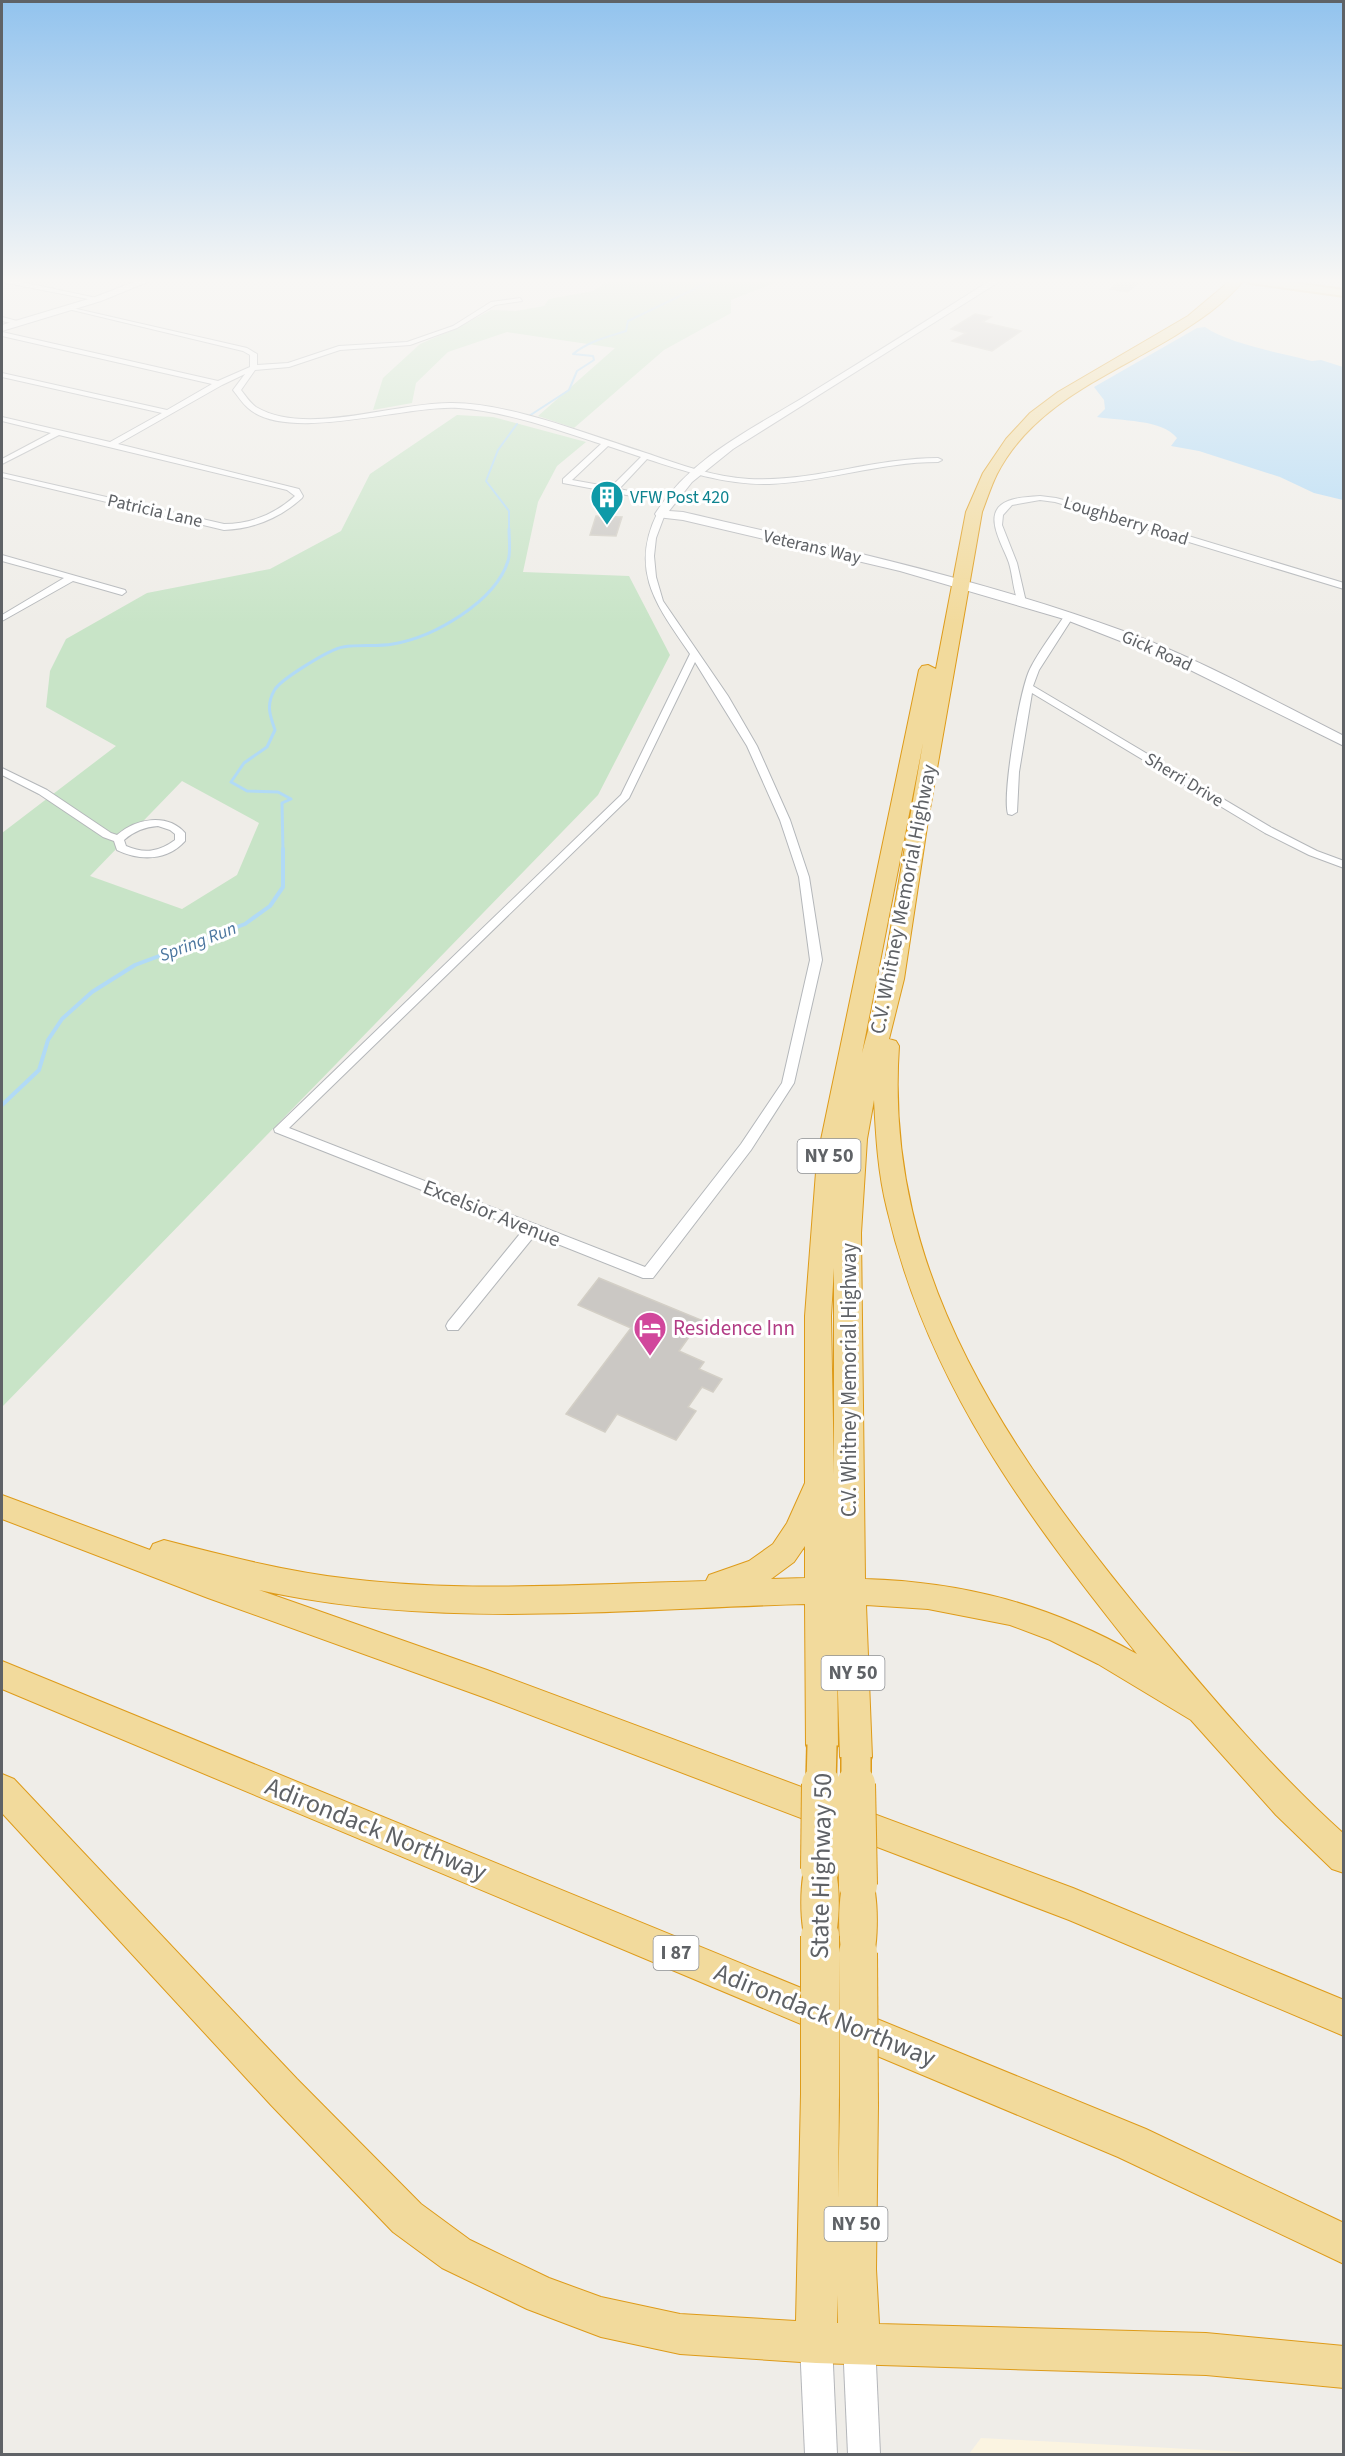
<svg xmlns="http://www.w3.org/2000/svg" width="1345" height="2456" font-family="'Source Sans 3',sans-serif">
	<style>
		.commercial { fill: #fbf4e1 }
		.green { fill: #c8e4c7; fill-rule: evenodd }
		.water { fill: #b1daf6 }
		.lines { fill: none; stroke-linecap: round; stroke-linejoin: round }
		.stream-far2 { stroke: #b1daf6; stroke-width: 2 }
		.stream-far1 { stroke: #b1daf6; stroke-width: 3 }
		.stream { stroke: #b1daf6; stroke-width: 4 }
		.building { fill: #cbc8c4; stroke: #d3cfc6; stroke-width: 1.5 }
		.street-casing { stroke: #b4b7ba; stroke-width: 2 }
		.secondary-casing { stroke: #b4b6ba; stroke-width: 2 }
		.primary-casing { stroke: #e3be6d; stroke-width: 4 }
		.highway-casing { stroke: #de9b19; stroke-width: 2 }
		.street { fill: #fff; fill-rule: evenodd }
		.secondary { fill: #fff; fill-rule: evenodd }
		.primary { fill: #f7eab5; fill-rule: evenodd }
		.highway { fill: #f2da9c; fill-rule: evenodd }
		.highway-bridge-far1-casing { stroke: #de9b19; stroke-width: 32; stroke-linecap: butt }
		.highway-bridge-casing { stroke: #de9b19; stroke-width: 40; stroke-linecap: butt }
		.highway-bridge-far1 { stroke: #f2da9c; stroke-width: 29 }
		.highway-bridge { stroke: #f2da9c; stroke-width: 38 }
		.labels { text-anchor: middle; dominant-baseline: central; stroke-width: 6; stroke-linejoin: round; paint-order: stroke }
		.far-culture-label { font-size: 18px; fill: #0d838f; stroke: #fff; text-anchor: start }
		.far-street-label { font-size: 18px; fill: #5f6266; stroke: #fff }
		.far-water-label { font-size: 18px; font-style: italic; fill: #4b769f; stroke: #fff }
		.shield { fill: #fff; stroke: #8f9194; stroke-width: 1.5 }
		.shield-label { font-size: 20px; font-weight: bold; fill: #5f6266 }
		.street-label { font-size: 21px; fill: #5f6266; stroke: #fff }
		.hotel-label { font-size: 21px; fill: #b23c85; stroke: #fff; text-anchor: start }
		.near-street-label { font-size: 26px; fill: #5f6266; stroke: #fff }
	</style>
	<rect width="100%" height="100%" fill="#efede8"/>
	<!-- commercial -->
	<polygon class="commercial" points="981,2438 1281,2454 969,2454"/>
	<!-- green -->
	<g class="green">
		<polygon points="610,280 782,280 731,300 731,313 664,350 574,428 538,416 615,348 507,332 448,352 416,383 412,403 373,410 383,378 420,344 457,328 491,310 516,311 544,306 549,299 593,291"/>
		<path d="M457,415l36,2 93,25 -29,24 -19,36 -15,70 106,4 41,79 -72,140 -596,612v-574l114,-87 -70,-39 4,-36 16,-32 81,-46 123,-24 71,-38 29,-57zM182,781l77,42 -22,52 -55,34 -92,-33z"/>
	</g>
	<!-- water -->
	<path class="water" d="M1205,327c24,17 77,26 107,34l9,-1 22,7v133l-29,-7 -34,-16 -81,-26 -28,-5 6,-8c-15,-19 -57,-17 -80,-21l8,-8 -1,-9 -10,-13 103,-59z"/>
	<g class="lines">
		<!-- stream-far2 -->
		<g class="stream-far2">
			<path d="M529,416l40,-26 8,-19 17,-11 -1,-4 -20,-2c16,-13 34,-17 53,-23l2,-10 85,-41"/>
			<polyline points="509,531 509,511 486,481 498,450 517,424"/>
		</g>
		<!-- stream-far1 -->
		<path class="stream-far1" d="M283,851l-1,-48 9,-4 -13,-7 -31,-1 -16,-9 13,-19 23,-16 8,-17c-5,-14 -9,-25 -1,-39 5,-11 56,-42 69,-44 16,-3 34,0 50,-3 41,-7 102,-42 115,-83 3,-9 1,-22 1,-32"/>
		<!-- stream -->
		<polyline class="stream" points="2,1105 39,1070 48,1040 62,1019 92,992 135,965 245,924 270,906 283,887 283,849"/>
	</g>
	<!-- building -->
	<g class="building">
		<polygon points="1121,280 1142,280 1127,292 1110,289"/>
		<polygon points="975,314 991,317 982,322 1021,331 992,351 952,341 966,333 951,329"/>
		<polygon points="596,516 622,517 616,536 590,535"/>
		<polygon points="599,1278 701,1320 679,1351 704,1362 699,1369 722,1379 713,1392 702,1387 688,1407 696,1411 676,1440 617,1414 605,1432 566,1414 631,1328 578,1305"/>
	</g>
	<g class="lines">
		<!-- street casing -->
		<g class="street-casing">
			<g id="street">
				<polygon points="2,280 12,280 101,299 98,301 2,282"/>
				<path d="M520,298l2,3 -27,4 -38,23 -47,17 -70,5 -51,17 -34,3 -14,20c4,5 9,13 15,17 50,30 140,-5 196,-4 59,0 140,33 197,51 32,11 65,23 100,25 64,3 125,-21 189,-21l4,2 -4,2c-58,0 -112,20 -169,22 -43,1 -82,-12 -122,-25l-28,30 21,4 1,2 -4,2 -74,-14v-4l38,-35c-46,-15 -93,-32 -142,-36 -51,-4 -171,36 -211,0 -6,-5 -10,-12 -15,-18l12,-16 -23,11 -104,59 181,45 4,7 -1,2c-22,20 -49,31 -78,32l-222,-53v-4l222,51c27,0 51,-10 71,-28l-8,-6 -228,-55 -57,29v-5l49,-26 -49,-12v-4l108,25 52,-29 -160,-36v-4l165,37 45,-26 -210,-48v-4l216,49 32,-14v-12l-7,-4 -175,-42v-2l179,41 10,6v11l31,-2 51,-17 68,-4 46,-16 38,-24zM608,446l33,11 -30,30 -39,-7z"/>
				<polygon points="2,317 21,322 22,323 19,325 2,321"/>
				<path d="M1040,496l16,2 53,14 235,71v6l-241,-73 -48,-14 -15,-2 -28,5 -9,10 -1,10 15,38 9,39 -7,2c-6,-13 -6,-28 -10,-41 -6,-18 -29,-51 -1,-62 9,-4 22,-4 32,-5z"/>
				<path d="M658,512l7,2 -9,24 -2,18 2,21 7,24 65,95 29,50 33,74 19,57 13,83 -28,123 -43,67 -98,128h-10l-108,-43 -77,95h-10l-2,-4 2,-4 75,-92 -248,-98 -1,-3 347,-334 69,-141c-32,-47 -62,-83 -32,-142zM695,662l52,84 33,74 19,57 11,83 -28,123 -41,61 -96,123 -356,-139 340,-330z"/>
				<polygon points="2,555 125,590 126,592 122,595 73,581 2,621 2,615 64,578 2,561"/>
				<path d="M1068,614l5,3 -34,53 -6,16 239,142 45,23 27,10v7l-35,-13 -44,-22 -233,-140 -13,79 -2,40 -5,3 -4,-1c-6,-19 12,-125 22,-145 9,-18 23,-36 35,-54z"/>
				<path d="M2,768l45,22 64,43 6,2c19,-17 51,-22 68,-2v8c-18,20 -45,20 -68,9l-3,-9 -11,-4 -64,-43 -37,-19zM158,826l12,4 5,4v6c-16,12 -31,14 -49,6l-2,-6c10,-9 21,-13 34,-14z"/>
			</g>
		</g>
		<!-- secondary casing -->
		<g class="secondary-casing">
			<g id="secondary">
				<polygon points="139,280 152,280 101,301 2,331 2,325 95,297"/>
				<path d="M991,280h11l-269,169 -41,33 -23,29 14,1c149,35 300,67 443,120 76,28 146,68 218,104v10l-170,-84 -110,-43 -164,-48 -217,-51 -26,-3 -2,-3c37,-59 100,-86 157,-122 60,-37 119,-74 179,-112z"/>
				<polygon points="859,2326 870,2331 875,2342 880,2454 848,2454 843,2342 848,2331"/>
				<polygon points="816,2327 827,2332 832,2343 837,2454 805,2454 800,2343 805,2332"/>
			</g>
		</g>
		<!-- primary casing -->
		<g class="primary-casing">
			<polygon id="primary" points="1245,280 1274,280 1344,290 1344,296 1250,283"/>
		</g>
		<!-- highway casing -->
		<g class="highway-casing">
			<g id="highway">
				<path d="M1231,280h13c-19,24 -46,41 -71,57 -63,38 -140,67 -176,137 -6,12 -10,25 -15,38l-54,308 -24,159 -15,60 7,2 3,5c-16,232 114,411 254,581 60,72 121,144 191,207v39l-12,-4 -56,-54 -85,-95 -93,-56 -48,-24 -40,-15 -82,-16 -62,-4 6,152 -4,11 -12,4 -12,-4 -4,-11 -3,-95 1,83 -4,11 -12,4 -12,-4 -4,-11 -1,-141c-181,5 -368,26 -546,-14l228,80 586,218 271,112v36l-275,-116 -586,-223 -275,-99 -206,-79v-24l148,55 3,-6 11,-4c62,16 124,32 187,39 118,14 237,5 355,2l3,-6 40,-14 24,-17 14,-21 18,-40v-167l12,-157 102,-489 3,-4 6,-1 8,4 30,-157 17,-39 23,-34 24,-26 28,-21 130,-76zM923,743l-41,236 -20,74zM874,1100c2,37 4,73 13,109 41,176 140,307 250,445 -87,-49 -172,-72 -272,-75l-4,-346 6,-94zM834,1268v207l-3,-159zM805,1546v32l-34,1 23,-17z"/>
				<polygon points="2,1661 1146,2129 1344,2223 1344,2264 1118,2157 2,1689"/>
				<path d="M2,1774l12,5 283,300 124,125 49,36 79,38 52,19 79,17 116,7 5,-227 6,-13 13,-6 13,6 6,13 -1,105 2,-94 6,-13 13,-6 13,6 6,13 -2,164 3,55 327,9 138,13v42l-138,-13 -390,-12 -136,-9 -79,-17 -74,-28 -85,-41 -49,-36 -122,-127 -269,-292zM837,2295l1,28h-1z"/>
				<path d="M820,1852l12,5c9,21 9,70 0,91l-12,6 -12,-6c-9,-21 -9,-70 0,-91z"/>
				<path d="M858,1868l12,5c9,21 9,71 1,93l-13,5 -13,-5c-8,-22 -8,-72 1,-93z"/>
			</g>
		</g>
		<!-- street -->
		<use href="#street" class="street"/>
		<!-- secondary -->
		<use href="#secondary" class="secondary"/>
		<!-- primary -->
		<use href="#primary" class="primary"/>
		<!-- highway -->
		<use href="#highway" class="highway"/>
		<!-- highway-bridge-far1 casing -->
		<g class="highway-bridge-far1-casing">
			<g id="highway-bridge-far1">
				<polyline points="856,1757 856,1785"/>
				<polyline points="821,1785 822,1745"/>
			</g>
		</g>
		<!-- highway-bridge casing -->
		<g class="highway-bridge-casing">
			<g id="highway-bridge">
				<polyline points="856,1784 858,1885"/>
				<polyline points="820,1869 821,1784"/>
				<polyline points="820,1936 820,2094"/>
				<polyline points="858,1953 859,2105"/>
			</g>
		</g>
		<!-- highway-bridge-far1 -->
		<use href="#highway-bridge-far1" class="highway-bridge-far1"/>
		<!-- highway-bridge -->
		<use href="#highway-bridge" class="highway-bridge"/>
	</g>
	<!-- sky -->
	<linearGradient id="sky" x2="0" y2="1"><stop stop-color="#92c3ee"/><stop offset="0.45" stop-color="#f8f7f5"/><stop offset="1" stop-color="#f8f7f5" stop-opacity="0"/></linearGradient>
	<rect width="1345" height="624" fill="url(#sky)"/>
	<!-- icons -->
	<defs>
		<g id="building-pin" transform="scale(1.725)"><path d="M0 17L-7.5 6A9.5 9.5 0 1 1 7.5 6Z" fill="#0f9aa8" stroke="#fff"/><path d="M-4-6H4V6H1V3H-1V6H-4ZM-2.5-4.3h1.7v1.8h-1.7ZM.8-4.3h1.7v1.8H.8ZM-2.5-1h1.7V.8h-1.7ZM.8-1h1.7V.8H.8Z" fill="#fff"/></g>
		<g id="hotel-pin" transform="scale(1.725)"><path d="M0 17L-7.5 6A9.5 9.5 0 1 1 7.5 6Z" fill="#d1479c" stroke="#fff"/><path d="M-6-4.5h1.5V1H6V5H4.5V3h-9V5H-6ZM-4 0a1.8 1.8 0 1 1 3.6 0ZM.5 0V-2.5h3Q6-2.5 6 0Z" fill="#fff"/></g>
	</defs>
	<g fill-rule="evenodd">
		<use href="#building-pin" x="607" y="497"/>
		<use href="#hotel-pin" x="650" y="1328"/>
	</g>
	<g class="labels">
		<!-- far-culture labels -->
		<g class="far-culture-label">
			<text x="630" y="497">VFW Post 420</text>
		</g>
		<!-- far-street labels -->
		<g class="far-street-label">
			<text transform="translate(155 511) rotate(13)">Patricia Lane</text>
			<text transform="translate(1126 521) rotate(17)">Loughberry Road</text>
			<text transform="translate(812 547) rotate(13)">Veterans Way</text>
			<text transform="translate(1157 651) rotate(24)">Gick Road</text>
			<text transform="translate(1184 780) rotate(31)">Sherri Drive</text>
		</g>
		<!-- far-water labels -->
		<g class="far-water-label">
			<text transform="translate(198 942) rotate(-21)">Spring Run</text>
		</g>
		<!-- shield labels -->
		<g class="shield">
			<rect x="797.5" y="1139" width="63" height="34" rx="4.5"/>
			<rect x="821.5" y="1656" width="63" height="34" rx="4.5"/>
			<rect x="653.5" y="1936" width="45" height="34" rx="4.5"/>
			<rect x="824.5" y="2207" width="63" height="34" rx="4.5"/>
		</g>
		<g class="shield-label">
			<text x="829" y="1156">NY 50</text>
			<text x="853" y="1673">NY 50</text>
			<text x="676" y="1953">I 87</text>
			<text x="856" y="2224">NY 50</text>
		</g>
		<!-- street labels -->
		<g class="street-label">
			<text transform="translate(903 899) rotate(-79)">C.V. Whitney Memorial Highway</text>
			<text transform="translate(492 1213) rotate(22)">Excelsior Avenue</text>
			<text transform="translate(849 1380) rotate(-90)">C.V. Whitney Memorial Highway</text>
		</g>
		<!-- hotel labels -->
		<g class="hotel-label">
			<text x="673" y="1328">Residence Inn</text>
		</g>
		<!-- near-street labels -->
		<g class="near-street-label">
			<text transform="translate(376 1829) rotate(22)">Adirondack Northway</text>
			<text transform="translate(821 1866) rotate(-89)">State Highway 50</text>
			<text transform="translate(825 2015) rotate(22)">Adirondack Northway</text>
		</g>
	</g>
	<!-- border -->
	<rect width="1345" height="2456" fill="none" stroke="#5f6266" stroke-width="6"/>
</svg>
